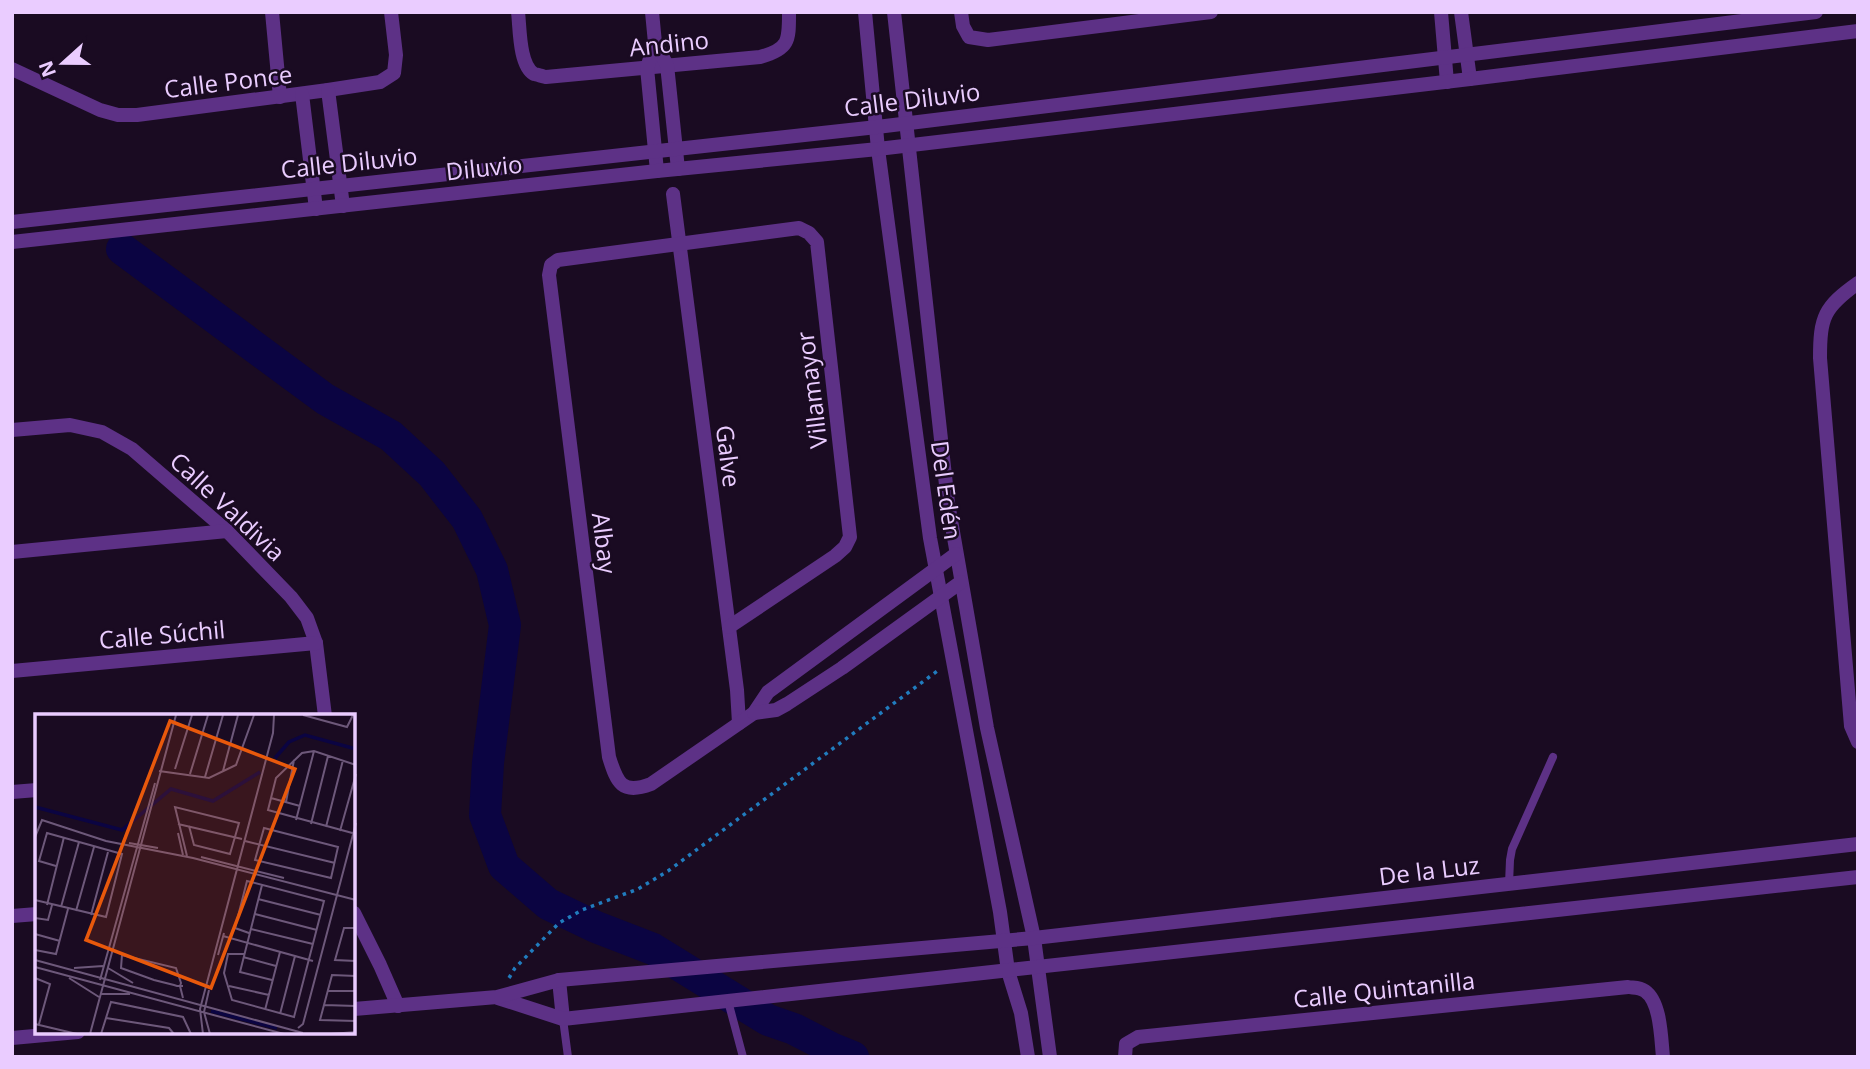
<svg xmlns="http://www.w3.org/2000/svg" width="1870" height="1069" font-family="'Open Sans',sans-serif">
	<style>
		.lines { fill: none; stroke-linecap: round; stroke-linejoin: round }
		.river { stroke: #0b0442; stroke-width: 32 }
		.path { stroke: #217cbe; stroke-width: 3.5; stroke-dasharray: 3.5 5; stroke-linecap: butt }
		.lane { stroke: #5d3186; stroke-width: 8 }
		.street { stroke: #5d3186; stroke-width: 14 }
		.labels { text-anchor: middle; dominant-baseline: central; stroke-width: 5; stroke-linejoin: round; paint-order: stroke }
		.street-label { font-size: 24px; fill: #eaccff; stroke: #1a0b22 }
		.inset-river { fill: none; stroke: #0b0442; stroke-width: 3.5 }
		.inset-road { fill: none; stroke: #6d587a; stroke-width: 2 }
		.view { fill: #e8590c; fill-opacity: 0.15; stroke: #e8590c; stroke-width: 3.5 }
		.inset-edge { fill: none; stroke: #eaccff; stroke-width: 3.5 }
	</style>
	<rect width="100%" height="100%" fill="#1a0b22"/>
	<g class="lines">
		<!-- river -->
		<polyline class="river" points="122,249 325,399 391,436 432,474 467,519 492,570 505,625 488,763 485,815 504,866 548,904 596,927 653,949 768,1020 794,1029 831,1048 853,1057"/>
		<!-- path -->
		<polyline class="path" points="509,978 515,968 559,923 582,910 638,889 668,871 940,669"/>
		<!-- lane -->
		<g class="lane">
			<polyline points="1509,884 1510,860 1512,849 1553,757"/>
			<polyline points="728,1001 743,1057"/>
			<polyline points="563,1019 568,1057"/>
		</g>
		<!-- street -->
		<g class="street">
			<polyline points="272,12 280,97"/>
			<path d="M518,12c2,16 1,53 16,62 2,0 10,3 12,3l214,-20c30,-8 29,-17 29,-45"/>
			<polyline points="652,12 655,43 667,65 678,169"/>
			<polyline points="865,12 878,149 930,538 1000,912 1008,971 1021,1013 1028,1057"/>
			<polyline points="894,12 948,503 987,728 1034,938 1050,1057"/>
			<polyline points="961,12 963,26 969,37 988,40 1211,12"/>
			<polyline points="1441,12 1447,82"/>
			<polyline points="1461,12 1470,79"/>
			<polyline points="655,43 647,68 657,171"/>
			<polyline points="12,69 100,110 118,115 137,115 328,90 380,82 394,73 396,55 391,12"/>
			<polyline points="328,90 343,206"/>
			<polyline points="302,94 316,209"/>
			<polyline points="673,194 737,690 739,723"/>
			<polyline points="12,222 877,127 1816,12"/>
			<polyline points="12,242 657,171 878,149 1470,79 1858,31"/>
			<path d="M1858,283c-34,24 -38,34 -38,75l31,368 7,16"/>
			<polyline points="12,430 70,425 102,432 132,449 227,531 291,597 307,618 316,643 325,716"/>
			<polyline points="12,552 227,531"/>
			<path d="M729,627l106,-71 10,-9 5,-10 -33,-295 -8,-9 -10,-5 -241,32 -7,5 -2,10 60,482c8,26 13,38 42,27l103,-71 14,-21 188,-138"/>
			<polyline points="12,671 316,643"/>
			<polyline points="754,713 776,710 787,704 842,668 961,582"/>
			<polyline points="12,792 37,790"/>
			<polyline points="354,913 380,965 398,1006"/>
			<polyline points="12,916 37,914"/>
			<polyline points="559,980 563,1019"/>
			<polyline points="498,998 563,1019 1858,877"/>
			<polyline points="354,1009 497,997 559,980 1034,938 1858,844"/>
			<polyline points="12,1038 78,1032"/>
			<path d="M1125,1057l1,-13 12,-7 490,-50c5,1 11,0 17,4 16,11 16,48 18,66"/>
		</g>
	</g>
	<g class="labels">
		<!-- street labels -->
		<g class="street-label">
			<text transform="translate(669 43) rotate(-6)">Andino</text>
			<text transform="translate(228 81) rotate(-7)">Calle Ponce</text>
			<text transform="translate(912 99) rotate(-7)">Calle Diluvio</text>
			<text transform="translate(349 162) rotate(-6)">Calle Diluvio</text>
			<text transform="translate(484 167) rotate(-6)">Diluvio</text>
			<text transform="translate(811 390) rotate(-97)">Villamayor</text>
			<text transform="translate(729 456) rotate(83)">Galve</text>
			<text transform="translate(947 490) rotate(82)">Del Edén</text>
			<text transform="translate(228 506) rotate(43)">Calle Valdivia</text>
			<text transform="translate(605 543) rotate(83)">Albay</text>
			<text transform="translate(162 634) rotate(-5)">Calle Súchil</text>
			<text transform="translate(1429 870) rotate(-7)">De la Luz</text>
			<text transform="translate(1384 989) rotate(-6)">Calle Quintanilla</text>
		</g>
	</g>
	<!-- overview -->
	<g transform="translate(35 714)">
		<rect width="320" height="320" fill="#1a0b22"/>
		<path class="inset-river" d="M240,44l14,-16 16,-7 51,14M0,93l87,23 49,-41 42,12 47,-29M176,297l66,17"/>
		<path class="inset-road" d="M268,1l44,12 6,-12M321,51l-42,-14 -12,2 -26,25 -8,32 88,24M140,55l17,-54M124,57l50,7 27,-13 18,-50M188,57l15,-56M155,60l18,-59M170,63l18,-62M236,84l29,8M251,88l8,-42M261,106l18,-69M143,110l64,15M276,110l17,-68M291,113l17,-67M229,114l74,19 -7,31 -76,-18zM305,117l16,-57M143,119l5,22M0,123l7,-17 64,21 87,17 163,42M210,127l90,22M94,129l29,5M152,142l-12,-49 64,16 -9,31 -36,-9 -5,-19M166,143l83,21M227,171l-22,87 32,8M223,185l63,16M0,186l71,17 16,-63 -75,-21 -8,28 17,5M12,191l17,-68M26,193l18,-65M41,197l18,-64M220,200l62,16M56,201l17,-63M0,204l13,2 4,-15M321,214h-12l-9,32 21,1M216,215l62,15M0,220l25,7M188,222l90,25M0,236l21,4 12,-45M209,240h-16l-4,19 8,27 62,17 30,-116 -77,-20 -12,47 14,5M183,241l6,-22M208,243l33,9M0,246l268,73M0,253l249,67M39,254l29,-2M73,254l25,15M321,262l-24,-1 -12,45 36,1M0,264l15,6 -11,40M34,264l30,19M65,266l55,-197M148,272h-6l-3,-1 -20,-5 -33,-12 1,-13 54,13 5,15 -1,3 3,12M194,272l40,9M174,276l-5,22 6,22M292,277h29M65,280h30M289,291l32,1M230,296l15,-58M245,300l15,-58M71,304l63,10 5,6M0,310l42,10M263,314l5,-4 53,-201M55,320l86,-319M66,320l10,-32 72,15 8,17M168,320l-3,-25 73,-276 1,-18M296,320l25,-2"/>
		<path class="view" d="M135,7l125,48 -84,219 -125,-48z"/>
		<rect width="320" height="320" class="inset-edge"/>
	</g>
	<!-- border -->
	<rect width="1870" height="1069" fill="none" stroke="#eaccff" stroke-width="28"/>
	<!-- north arrow -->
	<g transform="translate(63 63) rotate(249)" stroke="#1a0b22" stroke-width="5" paint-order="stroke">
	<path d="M0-5L12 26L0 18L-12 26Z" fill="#eaccff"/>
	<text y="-10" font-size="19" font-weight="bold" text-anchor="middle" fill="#eaccff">N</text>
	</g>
</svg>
